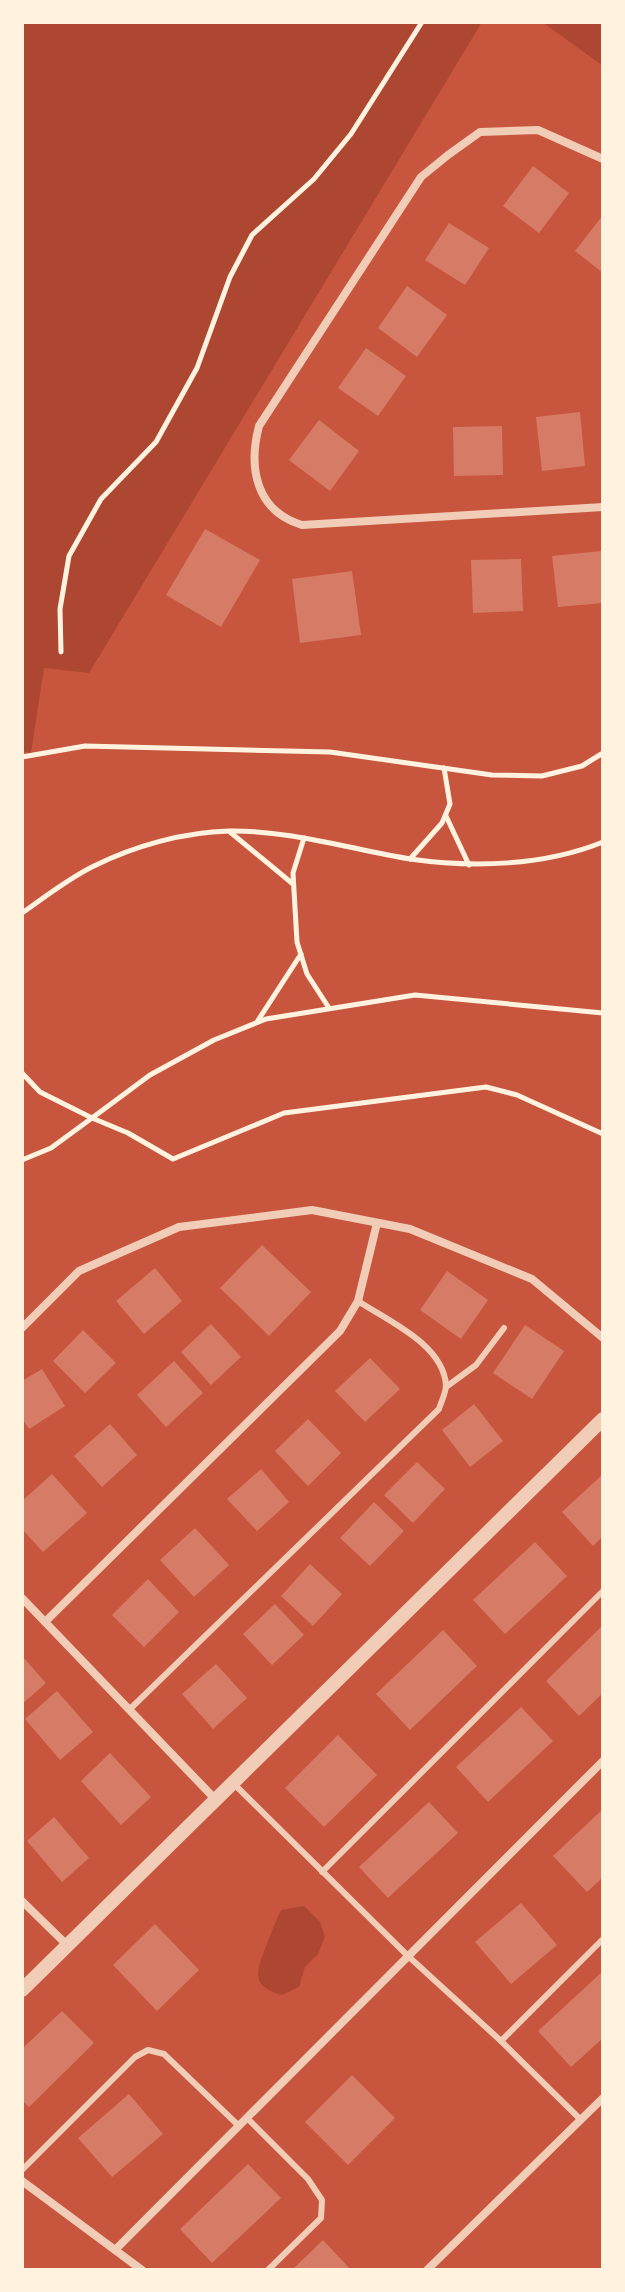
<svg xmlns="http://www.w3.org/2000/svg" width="625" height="2292" font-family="'Noto Sans',sans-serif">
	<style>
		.green { fill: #ae4732 }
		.building { fill: #d67c66 }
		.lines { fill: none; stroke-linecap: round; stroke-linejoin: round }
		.path { stroke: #fff3e0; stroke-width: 5 }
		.service { stroke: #f1ccb7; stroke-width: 6 }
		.minor { stroke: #f1ccb7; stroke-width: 8 }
		.tertiary { stroke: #f1ccb7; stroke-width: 14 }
	</style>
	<rect width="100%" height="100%" fill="#c8553d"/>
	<!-- green -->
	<g class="green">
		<polygon points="22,22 482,22 89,673 44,668 31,753 22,751"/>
		<polygon points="542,22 603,22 603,66"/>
		<path d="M304,1906l16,16 5,15 -7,17 -13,13 -6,20 -17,8c-33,-9 -25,-24 -16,-49 5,-12 9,-24 15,-36z"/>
	</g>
	<!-- building -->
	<g class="building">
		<polygon points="533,166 569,193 539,233 503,206"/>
		<polygon points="603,215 603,273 575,251"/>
		<polygon points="449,223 489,248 465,285 425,260"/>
		<polygon points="407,286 447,315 417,357 378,328"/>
		<polygon points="366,348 406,376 378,416 338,388"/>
		<polygon points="580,412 585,466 542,471 536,417"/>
		<polygon points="319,420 359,451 330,491 289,460"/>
		<polygon points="502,426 503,475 454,476 453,427"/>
		<polygon points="205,529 260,560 221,627 166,595"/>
		<polygon points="601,551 603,603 558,607 552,556"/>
		<polygon points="521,559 523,611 473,613 471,560"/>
		<polygon points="352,571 361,635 300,643 292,579"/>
		<polygon points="262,1245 311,1292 269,1336 220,1288"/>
		<polygon points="155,1268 182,1301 144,1334 116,1301"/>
		<polygon points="447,1271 488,1300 461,1339 420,1310"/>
		<polygon points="211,1324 241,1357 211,1385 181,1352"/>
		<polygon points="525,1325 564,1351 532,1399 493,1373"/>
		<polygon points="83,1330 116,1363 85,1393 53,1361"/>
		<polygon points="370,1358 400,1389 365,1422 335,1391"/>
		<polygon points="174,1361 203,1393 166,1427 137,1395"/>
		<polygon points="42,1369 65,1406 29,1429 22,1418 22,1381"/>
		<polygon points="474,1404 503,1441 470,1467 442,1430"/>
		<polygon points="308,1419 341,1453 308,1486 275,1451"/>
		<polygon points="110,1424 137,1455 102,1487 74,1456"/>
		<polygon points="417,1462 445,1489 413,1523 384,1495"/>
		<polygon points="261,1469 289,1502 257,1531 227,1499"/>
		<polygon points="52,1474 87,1513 43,1552 22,1529 22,1501"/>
		<polygon points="603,1474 603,1536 593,1546 562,1512"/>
		<polygon points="374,1502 404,1531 370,1566 340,1538"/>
		<polygon points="195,1528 229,1565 194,1597 160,1560"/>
		<polygon points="535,1542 567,1576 505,1634 473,1600"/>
		<polygon points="310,1564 342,1594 313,1626 281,1596"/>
		<polygon points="148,1579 179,1612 144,1647 112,1615"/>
		<polygon points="275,1604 304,1635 272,1665 243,1634"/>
		<polygon points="603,1625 603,1693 579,1716 546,1681"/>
		<polygon points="443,1630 477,1666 410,1730 376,1694"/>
		<polygon points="22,1656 46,1683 22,1704"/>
		<polygon points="216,1664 247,1698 213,1729 182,1694"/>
		<polygon points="57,1691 93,1732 60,1760 25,1719"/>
		<polygon points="521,1707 553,1741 488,1802 456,1767"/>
		<polygon points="338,1735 377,1775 324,1827 285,1788"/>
		<polygon points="110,1753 151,1797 121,1825 81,1781"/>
		<polygon points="429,1802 458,1833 388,1898 359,1867"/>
		<polygon points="603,1809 603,1877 587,1892 553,1856"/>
		<polygon points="54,1817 89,1858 62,1882 27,1841"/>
		<polygon points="521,1903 557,1945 511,1984 475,1942"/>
		<polygon points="155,1924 199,1970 157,2011 113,1965"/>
		<polygon points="603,1971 603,2038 571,2067 538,2031"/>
		<polygon points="62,2011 94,2043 29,2107 22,2100 22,2049"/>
		<polygon points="352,2075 395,2118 348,2165 305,2122"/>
		<polygon points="129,2094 163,2134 112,2177 78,2138"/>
		<polygon points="248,2164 281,2198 212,2263 180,2229"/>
		<polygon points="323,2240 351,2270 292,2270"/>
	</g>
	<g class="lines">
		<!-- path -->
		<g class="path">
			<polyline points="61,652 60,609 69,556 101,499 156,442 197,368 230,277 252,235 314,179 351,134 422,22"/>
			<polyline points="22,757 85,746 330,752 492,775 542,776 582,766 603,753"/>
			<polyline points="446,816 469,865"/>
			<polyline points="230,832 293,884"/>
			<polyline points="304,838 293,873 297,942 307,974 329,1008"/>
			<polyline points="410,859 442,823 450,804 444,768"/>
			<path d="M22,913c23,-16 47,-35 72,-47 40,-20 90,-34 135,-35 61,-1 121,18 181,28 63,9 134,7 193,-17"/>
			<polyline points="257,1022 301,954"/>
			<polyline points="22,1073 40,1092 92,1118 150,1075 214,1040 266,1019 415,995 603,1013"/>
			<polyline points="22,1160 51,1148 92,1118 128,1133 173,1159 284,1113 486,1087 517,1095 603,1134"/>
		</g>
		<!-- service -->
		<g class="service">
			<polyline points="446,1387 476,1365 504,1328"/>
			<path d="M129,1710l310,-301c2,-7 7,-16 7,-24 -3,-41 -58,-64 -88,-84"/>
			<polyline points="233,1783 408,1956 501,2041 581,2120"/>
			<polyline points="322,1872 603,1591"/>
			<polyline points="501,2041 603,1939"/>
			<polyline points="247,2118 308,2179 322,2200 321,2218 268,2270"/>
			<polyline points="22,2170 135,2057 148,2050 164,2054 239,2126"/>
		</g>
		<!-- minor -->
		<g class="minor">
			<path d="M603,159l-65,-29 -58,2 -32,23 -27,22 -162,249c-11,42 -3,85 43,99l301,-18"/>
			<polyline points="22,1328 79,1271 179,1227 312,1210 410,1229 532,1279 603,1338"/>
			<polyline points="22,1598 216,1800"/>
			<polyline points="45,1622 340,1331 358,1301 377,1223"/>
			<polyline points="22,1901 68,1946"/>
			<polyline points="22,2181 142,2270"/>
			<polyline points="115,2250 603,1761"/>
			<polyline points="427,2270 603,2098"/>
		</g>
		<!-- tertiary -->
		<polyline class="tertiary" points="22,1990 603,1419"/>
	</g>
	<!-- border -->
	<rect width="625" height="2292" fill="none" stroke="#fff3e0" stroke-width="48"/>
</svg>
